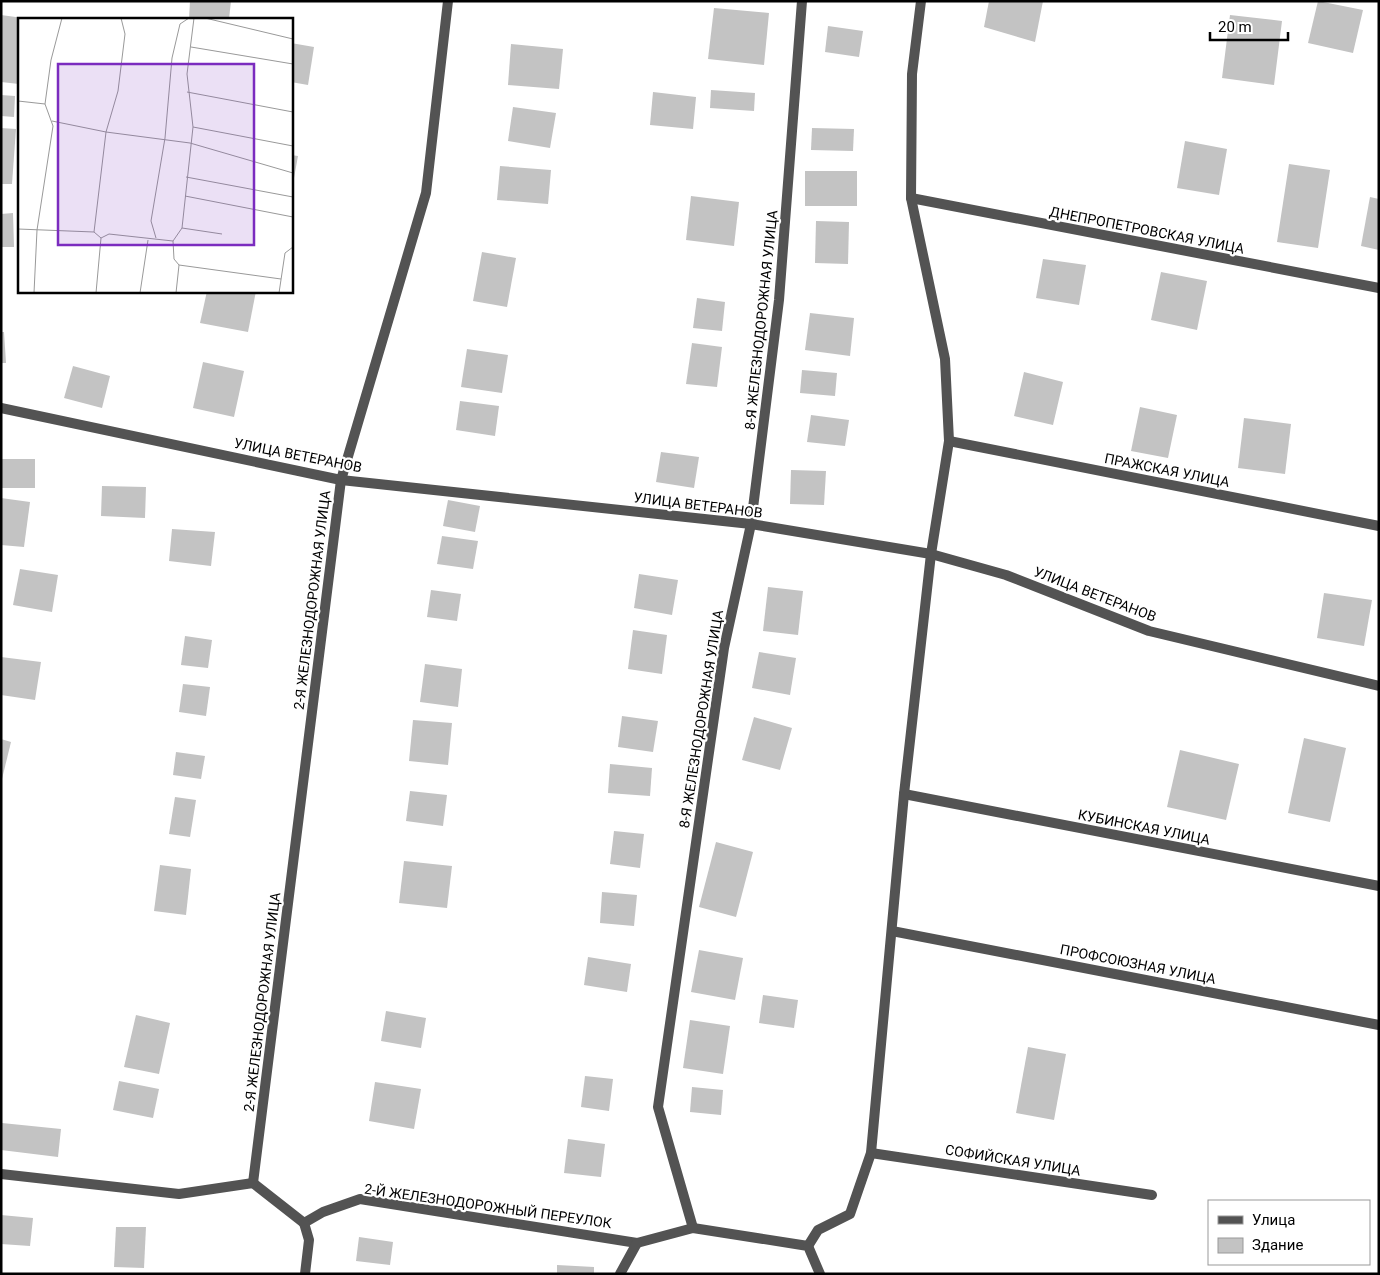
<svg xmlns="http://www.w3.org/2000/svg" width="1380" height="1275" font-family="Roboto,sans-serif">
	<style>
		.building { fill: #c3c3c3 }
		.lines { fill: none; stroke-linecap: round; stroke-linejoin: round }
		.street { stroke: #535353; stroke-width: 10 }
		.labels { text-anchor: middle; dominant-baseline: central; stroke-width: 4.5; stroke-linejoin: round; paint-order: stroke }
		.street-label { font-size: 14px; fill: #000; stroke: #fff }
		.inset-road { fill: none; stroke: #999; stroke-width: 1 }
		.view { fill: #7b2cbf; fill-opacity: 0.15; stroke: #7b2cbf; stroke-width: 2.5 }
		.inset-edge { fill: none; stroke: #000; stroke-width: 2.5 }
	</style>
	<rect width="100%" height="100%" fill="#fff"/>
	<!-- building -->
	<g class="building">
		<polygon points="190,1 231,1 229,19 189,19"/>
		<polygon points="989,1 1043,1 1035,42 984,27"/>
		<polygon points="1318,1 1363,10 1353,53 1308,43"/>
		<polygon points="714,8 769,13 764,65 708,59"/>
		<polygon points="1,15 23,18 19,19 19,84 1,82"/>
		<polygon points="1230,15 1282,21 1274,85 1222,78"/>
		<polygon points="828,26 863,31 859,57 825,52"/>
		<polygon points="291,43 314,47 308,85 291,82"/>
		<polygon points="511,44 563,49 559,89 508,85"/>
		<polygon points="711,90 755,93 754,111 710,108"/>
		<polygon points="653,92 696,97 693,129 650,125"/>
		<polygon points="1,95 15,96 14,117 1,116"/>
		<polygon points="513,107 556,113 550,148 508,141"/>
		<polygon points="1,128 16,129 12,184 1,184"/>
		<polygon points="812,128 854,129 853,151 811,150"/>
		<polygon points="1185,141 1227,149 1219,195 1177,188"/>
		<polygon points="291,155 298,156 292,189 291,189"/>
		<polygon points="1289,164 1330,170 1318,248 1277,242"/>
		<polygon points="500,166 551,170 548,204 497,200"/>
		<rect x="805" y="171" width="52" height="35"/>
		<polygon points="691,196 739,202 734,246 686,240"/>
		<polygon points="1370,197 1379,199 1379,250 1361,246"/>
		<polygon points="13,213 14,247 1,247 1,214"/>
		<polygon points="816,221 849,222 848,264 815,263"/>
		<polygon points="482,252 516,258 507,307 473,301"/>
		<polygon points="1043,259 1086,265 1079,305 1036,298"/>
		<polygon points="1161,272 1207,281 1197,330 1151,320"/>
		<polygon points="207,291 256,291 248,332 200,323"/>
		<polygon points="697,298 725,302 722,331 693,328"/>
		<polygon points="810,313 854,318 850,356 805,350"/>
		<polygon points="1,332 4,332 6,363 1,363"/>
		<polygon points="692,343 722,347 717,387 686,384"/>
		<polygon points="467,349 508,355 502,393 461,387"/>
		<polygon points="203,362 244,371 234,417 193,408"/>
		<polygon points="73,366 110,376 102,408 64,398"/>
		<polygon points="802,370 837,373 835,396 800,393"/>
		<polygon points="1024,372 1063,382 1053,425 1014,416"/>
		<polygon points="460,401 499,406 495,436 456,430"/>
		<polygon points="1140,407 1177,415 1168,458 1131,451"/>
		<polygon points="811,415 849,420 845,446 807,442"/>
		<polygon points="1244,418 1291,424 1285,474 1238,468"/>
		<polygon points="661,452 699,457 694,488 656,482"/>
		<rect x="1" y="459" width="34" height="29"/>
		<polygon points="791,470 826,471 824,505 790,504"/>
		<polygon points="102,486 146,487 145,518 101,516"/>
		<polygon points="1,498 30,502 24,547 1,545"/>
		<polygon points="448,500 480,506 475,532 443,526"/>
		<polygon points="172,529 215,532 211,566 169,561"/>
		<polygon points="442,536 478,541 473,569 437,564"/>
		<polygon points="20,569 58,575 52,612 13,605"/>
		<polygon points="639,574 678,580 672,615 634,608"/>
		<polygon points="768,587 803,591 798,635 763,631"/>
		<polygon points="431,590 461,594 457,621 427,617"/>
		<polygon points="1324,593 1372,600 1364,646 1317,638"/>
		<polygon points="633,630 667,635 662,674 628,669"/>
		<polygon points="185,636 212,640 208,668 181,665"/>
		<polygon points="759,652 796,658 790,695 752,688"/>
		<polygon points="1,657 41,662 35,700 1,695"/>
		<polygon points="425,664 462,669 458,707 420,702"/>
		<polygon points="183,684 210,687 206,716 179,712"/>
		<polygon points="622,716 658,721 653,752 618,747"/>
		<polygon points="754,717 792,728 780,770 742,760"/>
		<polygon points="413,720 452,723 448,765 409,761"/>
		<polygon points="1304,738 1346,748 1330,822 1288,813"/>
		<polygon points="1,739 11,742 2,779 1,778"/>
		<polygon points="1180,750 1239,764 1226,820 1167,807"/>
		<polygon points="176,752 205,756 201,779 173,775"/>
		<polygon points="610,764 652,768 650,796 608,793"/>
		<polygon points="410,791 447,795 443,826 406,821"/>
		<polygon points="175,797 196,800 190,837 169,834"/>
		<polygon points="614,831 644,834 640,868 610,864"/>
		<polygon points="716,842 753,852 736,917 699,907"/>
		<polygon points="404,861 452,866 447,908 399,903"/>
		<polygon points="160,865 191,869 186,915 154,911"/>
		<polygon points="602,892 637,895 634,926 600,923"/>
		<polygon points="699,950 743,958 735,1000 691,992"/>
		<polygon points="588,957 631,964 627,992 584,985"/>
		<polygon points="763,995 798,1000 794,1028 759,1023"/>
		<polygon points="386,1011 426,1018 421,1048 381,1041"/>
		<polygon points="136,1015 170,1023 159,1074 124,1067"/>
		<polygon points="690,1020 730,1026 723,1074 683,1068"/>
		<polygon points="1028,1047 1066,1054 1054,1120 1016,1113"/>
		<polygon points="585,1076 613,1079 609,1111 581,1107"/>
		<polygon points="119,1081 159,1089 153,1118 113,1110"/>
		<polygon points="375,1082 421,1089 414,1129 369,1121"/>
		<polygon points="692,1087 723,1090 721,1115 690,1112"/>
		<polygon points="2,1123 61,1129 58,1157 1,1150"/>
		<polygon points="568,1139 605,1144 601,1177 564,1173"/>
		<polygon points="1,1215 33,1218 30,1246 1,1244"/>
		<polygon points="116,1227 146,1227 144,1268 114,1267"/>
		<polygon points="359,1237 393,1242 390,1265 356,1261"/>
		<polygon points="557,1265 594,1267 594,1274 557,1274"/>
	</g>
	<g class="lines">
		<!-- street -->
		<g class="street">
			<polyline points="911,198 1379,288"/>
			<polyline points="1,408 341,480 751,524 931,554 1006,575 1149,631 1379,686"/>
			<polyline points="949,441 1379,526"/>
			<polyline points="904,794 1379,886"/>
			<polyline points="892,931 1379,1025"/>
			<polyline points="871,1153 1152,1195"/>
			<polyline points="1,1174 179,1194 253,1183 304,1223 323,1212 360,1199 637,1243 693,1228 808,1246 820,1274"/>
			<polyline points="253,1183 341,480 426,193 448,1"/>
			<polyline points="304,1223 309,1240 305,1274"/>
			<polyline points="693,1228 658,1107 724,648 751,524 779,300 802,1"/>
			<polyline points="808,1246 818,1230 850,1214 871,1153 904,794 931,554 949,441 945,359 911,198 912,74 921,1"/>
			<polyline points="620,1274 637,1243"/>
		</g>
	</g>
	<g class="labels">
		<!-- street labels -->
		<g class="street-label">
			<text transform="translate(1147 230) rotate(11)">ДНЕПРОПЕТРОВСКАЯ УЛИЦА</text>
			<text transform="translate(761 320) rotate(-84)">8-Я ЖЕЛЕЗНОДОРОЖНАЯ УЛИЦА</text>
			<text transform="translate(298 455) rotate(11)">УЛИЦА ВЕТЕРАНОВ</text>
			<text transform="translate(1167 470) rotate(11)">ПРАЖСКАЯ УЛИЦА</text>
			<text transform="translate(698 505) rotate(7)">УЛИЦА ВЕТЕРАНОВ</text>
			<text transform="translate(1095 594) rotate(21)">УЛИЦА ВЕТЕРАНОВ</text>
			<text transform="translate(312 600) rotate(-83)">2-Я ЖЕЛЕЗНОДОРОЖНАЯ УЛИЦА</text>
			<text transform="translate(701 719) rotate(-81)">8-Я ЖЕЛЕЗНОДОРОЖНАЯ УЛИЦА</text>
			<text transform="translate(1144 827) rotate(11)">КУБИНСКАЯ УЛИЦА</text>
			<text transform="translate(1138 964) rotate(11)">ПРОФСОЮЗНАЯ УЛИЦА</text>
			<text transform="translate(262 1002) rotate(-83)">2-Я ЖЕЛЕЗНОДОРОЖНАЯ УЛИЦА</text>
			<text transform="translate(1013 1160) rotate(9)">СОФИЙСКАЯ УЛИЦА</text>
			<text transform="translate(488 1206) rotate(8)">2-Й ЖЕЛЕЗНОДОРОЖНЫЙ ПЕРЕУЛОК</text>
		</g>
	</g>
	<!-- overview -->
	<g transform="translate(18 18)">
		<rect width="275" height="275" fill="#fff"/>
		<path class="inset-road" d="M187,0l88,21M173,29l102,17M169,74l106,20M0,83l27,3M34,103l54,11 84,11 103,30M175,109l100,19M168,159l107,20M167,178l108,21M164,210l40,6M0,211l76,3 7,6 8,-4 64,7 1,18 5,6 102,14M76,214l12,-100 12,-41 7,-57 -4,-16M138,220l-5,-17 14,-83 7,-80 8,-34 9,-6M155,223l9,-13 11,-101 -6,-53 7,-56M16,275l3,-63 16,-104 -8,-22 6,-44 11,-42M78,275l5,-55M122,275l8,-53M158,275l3,-28M261,275l6,-40 8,-6"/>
		<path class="view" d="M40,46h196v181h-196z"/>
		<rect width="275" height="275" class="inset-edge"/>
	</g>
	<!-- border -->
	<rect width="1380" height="1275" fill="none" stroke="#000000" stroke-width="5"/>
	<!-- legend -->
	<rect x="1208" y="1200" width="162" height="65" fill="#ffffff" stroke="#999999"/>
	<rect x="1218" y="1216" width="25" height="8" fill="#535353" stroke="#999999"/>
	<text x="1252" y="1225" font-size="15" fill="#000000">Улица</text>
	<rect x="1218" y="1238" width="25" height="15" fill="#c3c3c3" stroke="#999999"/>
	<text x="1252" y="1250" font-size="15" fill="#000000">Здание</text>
	<!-- scale -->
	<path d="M1210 32v8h78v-8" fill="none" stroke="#000000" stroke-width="2.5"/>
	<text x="1218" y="32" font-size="15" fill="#000000" stroke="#ffffff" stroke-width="4" paint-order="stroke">20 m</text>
</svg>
